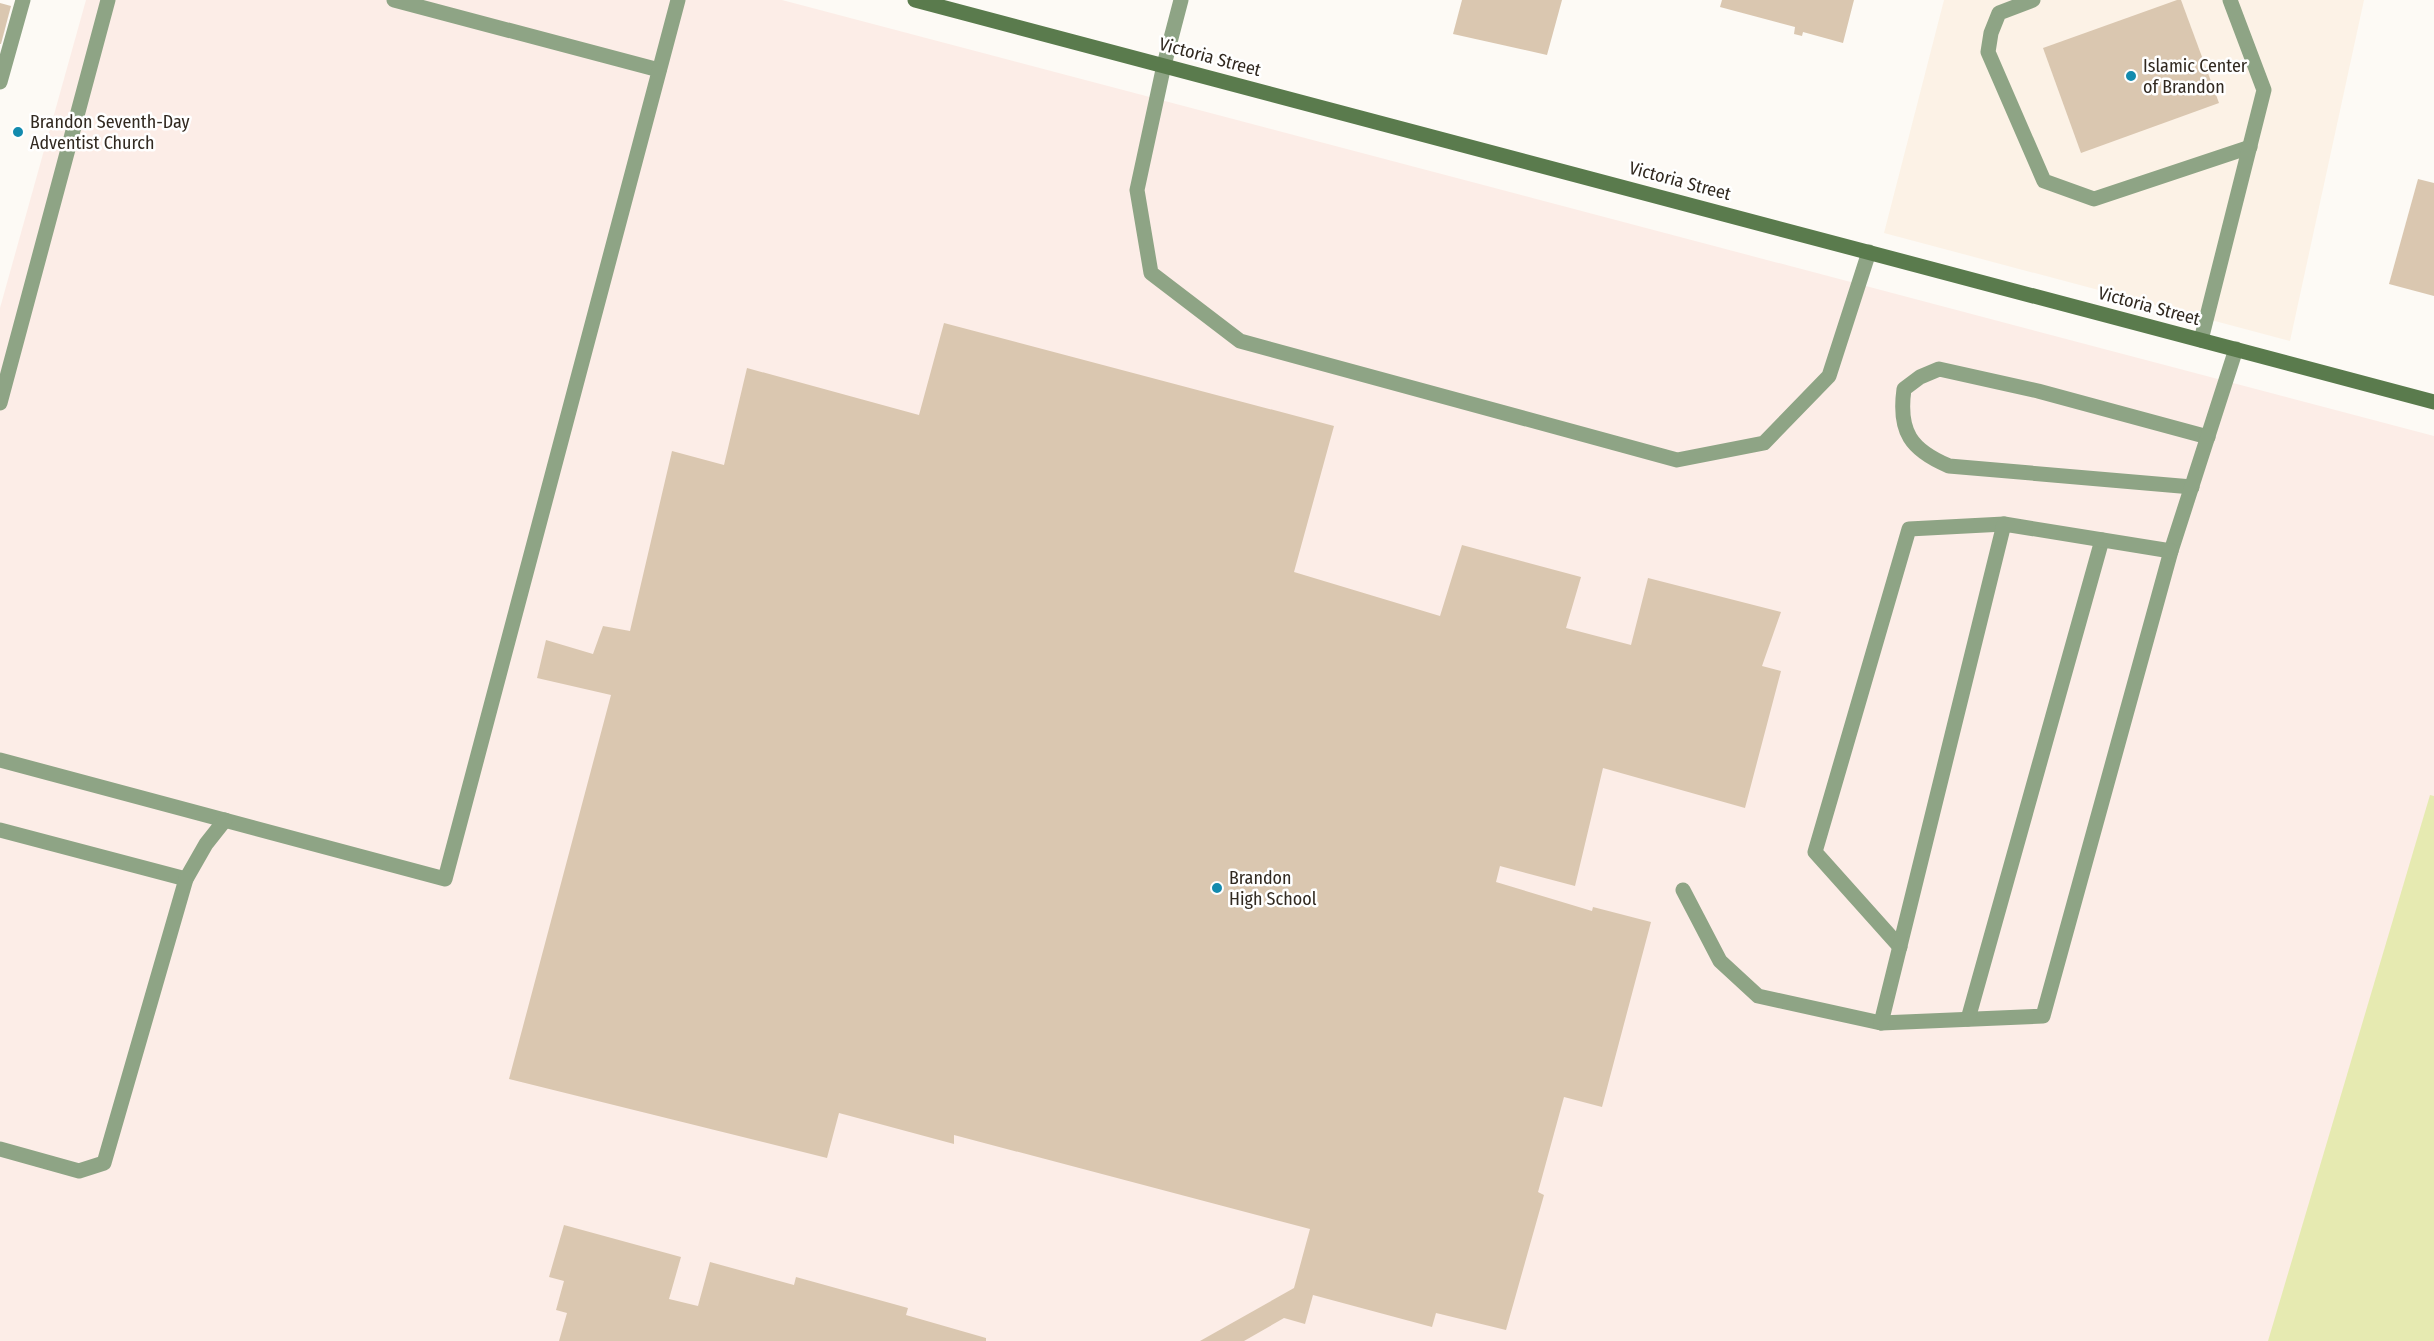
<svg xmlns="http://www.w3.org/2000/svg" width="2434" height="1341" font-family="'Fira Sans Condensed',sans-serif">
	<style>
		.built { fill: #fcf2e6 }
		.education { fill: #fcede7 }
		.green { fill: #e6eab1 }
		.building { fill: #dac7b0 }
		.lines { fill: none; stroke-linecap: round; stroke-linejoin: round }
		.lane { stroke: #8ea485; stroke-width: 15 }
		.street { stroke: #8ea485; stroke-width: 15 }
		.secondary { stroke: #5a7b4d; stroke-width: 15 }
		.poi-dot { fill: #138bae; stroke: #fff; stroke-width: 2 }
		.labels { text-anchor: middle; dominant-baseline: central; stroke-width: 5; stroke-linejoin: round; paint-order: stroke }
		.street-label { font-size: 18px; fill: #312920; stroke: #fff }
		.poi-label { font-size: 18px; fill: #312920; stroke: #fff; text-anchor: start }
	</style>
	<rect width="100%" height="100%" fill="#fdfaf5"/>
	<!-- built -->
	<polygon class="built" points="1944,0 2364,0 2290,341 1884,233"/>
	<!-- education -->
	<polygon class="education" points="86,0 782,0 2434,436 2434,1341 0,1341 0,308"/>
	<!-- green -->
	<polygon class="green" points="2430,795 2434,796 2434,1341 2268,1341"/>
	<!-- building -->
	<g class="building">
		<polygon points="1462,0 1562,0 1547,55 1453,34"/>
		<polygon points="1722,0 1854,0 1843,43 1803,32 1802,36 1794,34 1795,27 1720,7"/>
		<polygon points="2177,0 2181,0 2219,103 2081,153 2043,48"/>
		<polygon points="0,3 11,6 1,44 0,44"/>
		<polygon points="2418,179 2434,183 2434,296 2389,284"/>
		<polygon points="944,323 1334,426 1294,572 1440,616 1462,545 1581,577 1566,628 1631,645 1648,578 1781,612 1762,666 1781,671 1745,808 1603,768 1575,886 1500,866 1496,882 1592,911 1593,907 1651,922 1602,1107 1564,1097 1538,1192 1544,1195 1506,1330 1436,1313 1432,1327 1313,1295 1305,1324 1284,1318 1244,1341 1200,1341 1294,1288 1310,1229 954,1135 954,1144 839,1113 827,1158 509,1079 611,695 537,678 546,640 593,654 603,626 630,631 672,451 724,465 747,368 919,415"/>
		<polygon points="564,1225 681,1257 669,1299 698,1306 710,1262 794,1285 796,1277 908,1308 906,1315 986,1338 986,1341 559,1341 567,1313 556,1310 564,1281 549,1277"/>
	</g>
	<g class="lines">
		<!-- lane -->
		<g class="lane">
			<polyline points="394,0 659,70"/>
			<polyline points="2033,0 1999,13 1991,33 1988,52 2044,181 2094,199 2250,147"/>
			<polyline points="1164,65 1137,190 1151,273 1240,341 1677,460 1764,443 1829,376 1869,252"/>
			<polyline points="0,82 23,0"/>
			<polyline points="2201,340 2264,90 2230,0"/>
			<polyline points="0,403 108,0"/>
			<path d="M2192,487l-243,-21c-38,-16 -51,-34 -45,-77l16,-12 19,-8 99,22 170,46"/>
			<polyline points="0,760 445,879 678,0"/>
			<polyline points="0,830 186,879"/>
			<polyline points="1683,890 1720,961 1758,996 1881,1023 2043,1016 2171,551 2236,349"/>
			<polyline points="1900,947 1815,852 1909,529 2004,524"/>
			<polyline points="1968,1019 2102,540"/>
			<polyline points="1881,1023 2004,524 2171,551"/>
			<polyline points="0,1149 79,1171 104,1163 186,879 206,844 225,820"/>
		</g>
		<!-- street -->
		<polyline class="street" points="1164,65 1181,0"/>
		<!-- secondary -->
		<polyline class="secondary" points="915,0 2434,402"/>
	</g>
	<!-- markers -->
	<g class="poi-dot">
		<circle cx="2131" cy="76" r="6"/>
		<circle cx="18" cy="132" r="6"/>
		<circle cx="1217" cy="888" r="6"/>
	</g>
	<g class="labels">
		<!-- street labels -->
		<g class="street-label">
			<text transform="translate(1210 57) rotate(15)">Victoria Street</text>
			<text transform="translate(1680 181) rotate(15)">Victoria Street</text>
			<text transform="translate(2149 306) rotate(15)">Victoria Street</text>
		</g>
		<!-- poi labels -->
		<g class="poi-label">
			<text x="2143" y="66">Islamic Center<tspan x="2143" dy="21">of Brandon</tspan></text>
			<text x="30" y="122">Brandon Seventh-Day<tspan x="30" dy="21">Adventist Church</tspan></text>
			<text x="1229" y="878">Brandon<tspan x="1229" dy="21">High School</tspan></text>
		</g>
	</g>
</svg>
